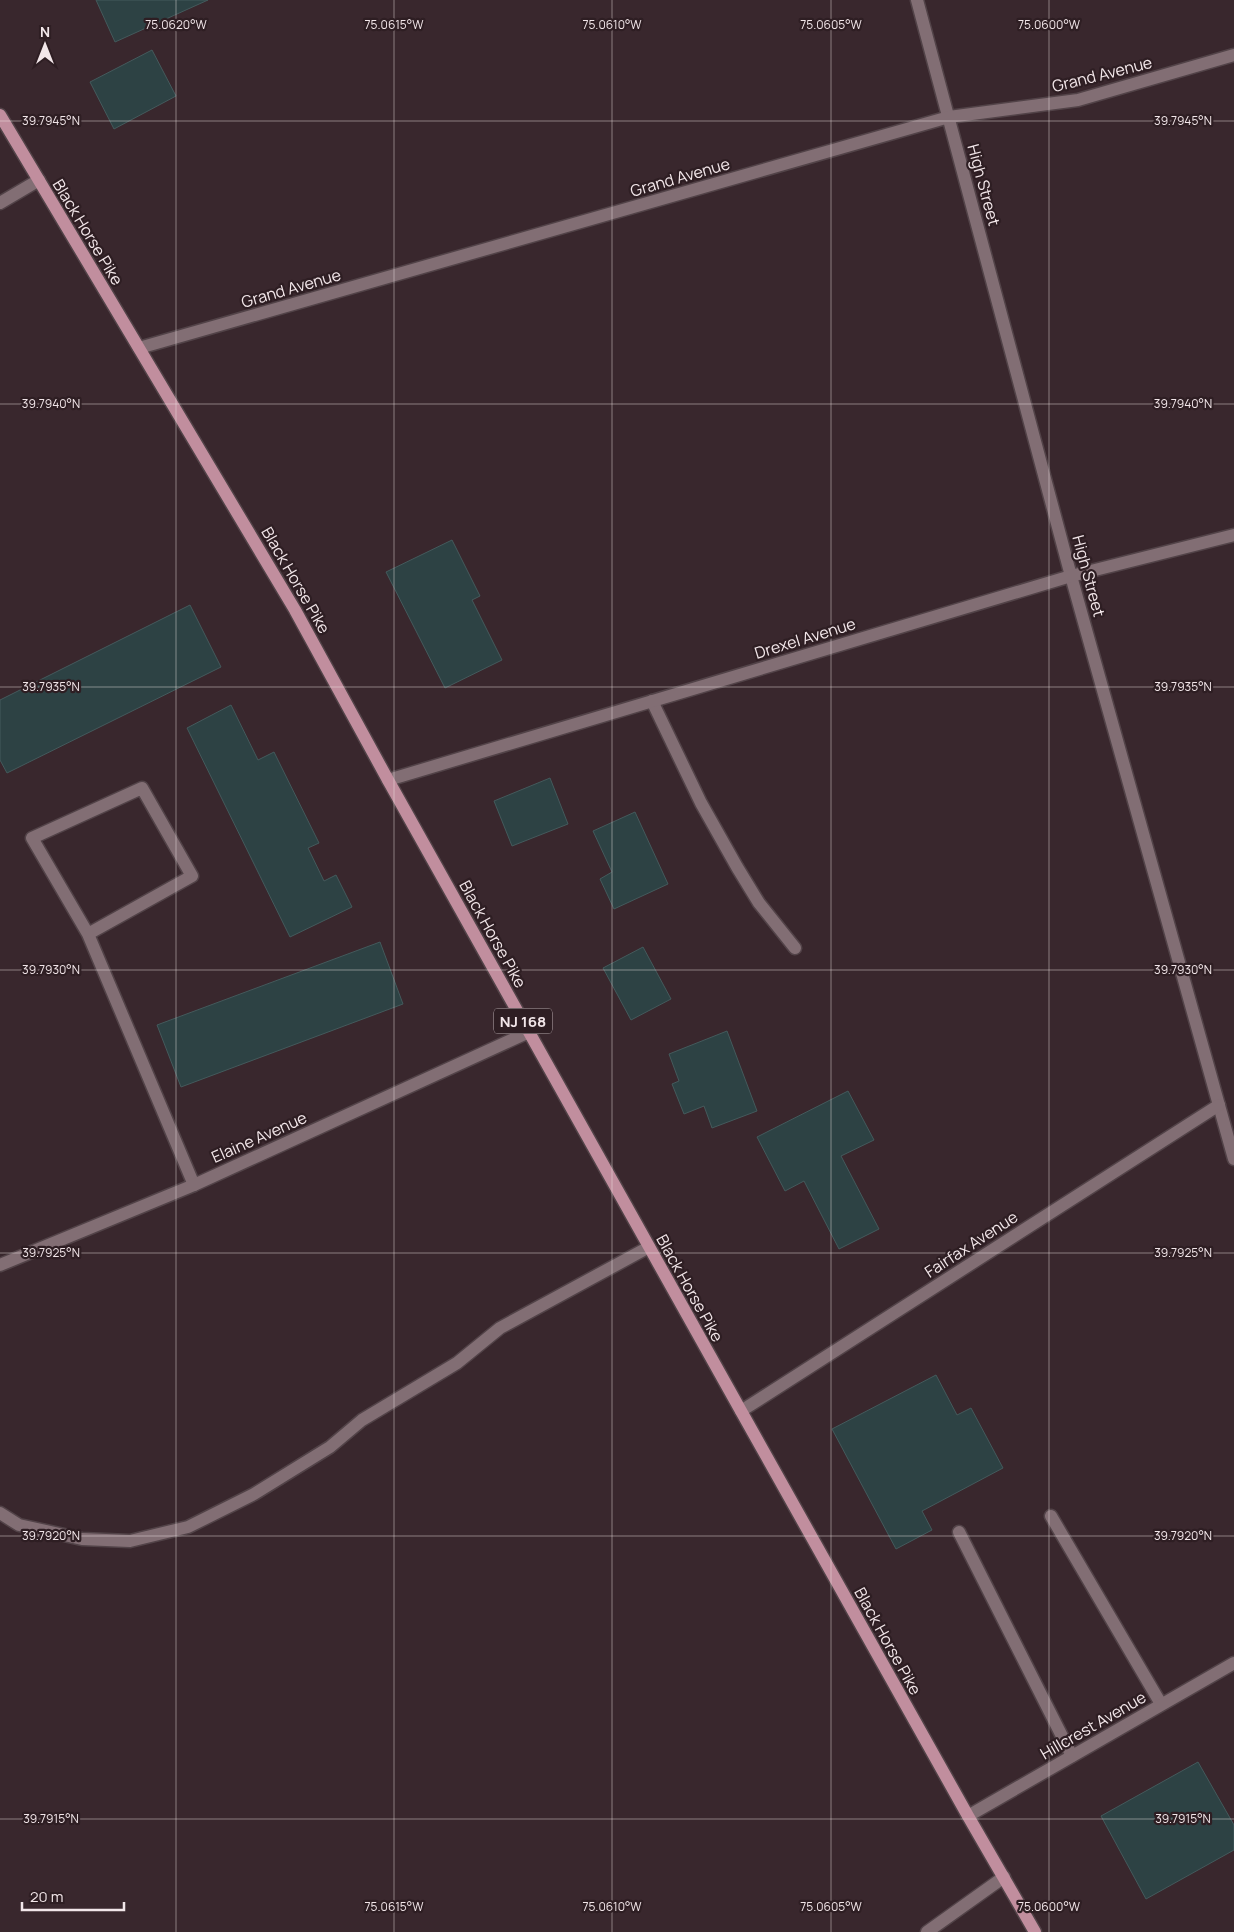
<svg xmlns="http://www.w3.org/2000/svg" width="1234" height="1932" font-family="Manrope,sans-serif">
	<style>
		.building { fill: #2d4244; stroke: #445a5c }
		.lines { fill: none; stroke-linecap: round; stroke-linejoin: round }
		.service-casing { stroke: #524348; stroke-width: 15 }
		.minor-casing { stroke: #524348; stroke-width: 15 }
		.primary-casing { stroke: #524348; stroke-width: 15 }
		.service { stroke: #826e74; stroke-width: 12 }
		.minor { stroke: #826e74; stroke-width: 12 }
		.primary { stroke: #c18e9e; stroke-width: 12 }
		.ticks { fill: none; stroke: #f2e6e9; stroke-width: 1; stroke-opacity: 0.45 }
		.labels { text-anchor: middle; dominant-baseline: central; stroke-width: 4.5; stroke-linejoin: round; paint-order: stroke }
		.shield { fill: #2e1e23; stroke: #b7aaae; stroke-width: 1 }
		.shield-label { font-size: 15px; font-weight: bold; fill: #f2e6e9 }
		.street-label { font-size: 16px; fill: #f2e6e9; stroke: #2e1e23 }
		.ticks-label { font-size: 12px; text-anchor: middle; fill: #f2e6e9; stroke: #2e1e23; stroke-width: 4.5; stroke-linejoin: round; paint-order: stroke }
	</style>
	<rect width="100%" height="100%" fill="#39272d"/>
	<!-- building -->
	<g class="building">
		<polygon points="96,0 208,0 115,42"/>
		<polygon points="152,50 176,96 114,129 90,82"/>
		<polygon points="452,540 480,596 472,600 502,660 445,688 386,572"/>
		<polygon points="190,605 221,667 7,773 0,760 0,700"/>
		<polygon points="231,705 258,760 274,752 319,843 308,848 324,881 336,875 352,907 290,937 187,728"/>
		<polygon points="550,778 568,824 512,846 494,801"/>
		<polygon points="635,812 668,884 614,909 600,879 612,872 593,831"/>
		<polygon points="380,942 403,1004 181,1087 157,1025"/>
		<polygon points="643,947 671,999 631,1020 603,968"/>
		<polygon points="727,1031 757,1111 712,1128 704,1106 684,1114 672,1084 679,1081 669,1054"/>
		<polygon points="848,1091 874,1140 841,1156 879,1229 839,1249 804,1181 785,1191 757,1137"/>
		<polygon points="936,1375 957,1415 971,1408 1003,1468 922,1511 932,1530 896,1549 832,1429"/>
		<polygon points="1198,1762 1234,1825 1234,1850 1146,1899 1101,1816"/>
	</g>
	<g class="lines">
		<!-- service casing -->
		<g class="service-casing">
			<g id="service">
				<polyline points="0,203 39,180"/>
				<polyline points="652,701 701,803 737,867 759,903 795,948"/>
				<polyline points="88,934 32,838 142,788 192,876 88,934 194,1185"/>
				<polyline points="0,1513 19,1525 82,1539 130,1541 188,1527 254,1494 330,1447 362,1420 457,1363 500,1328 649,1247"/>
				<polyline points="1051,1516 1161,1704"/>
				<polyline points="959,1532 1072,1756"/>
				<polyline points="927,1932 1004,1877"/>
			</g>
		</g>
		<!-- minor casing -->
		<g class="minor-casing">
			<g id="minor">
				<polyline points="917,0 1071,576 1234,1159"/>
				<polyline points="139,348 949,117 1078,100 1234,55"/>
				<polyline points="388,780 1071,576 1234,535"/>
				<polyline points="0,1265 194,1185 529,1032"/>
				<polyline points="741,1411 1219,1105"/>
				<polyline points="968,1816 1234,1663"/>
			</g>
		</g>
		<!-- primary casing -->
		<g class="primary-casing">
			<polyline id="primary" points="0,115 295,610 388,780 741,1411 968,1816 1035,1932"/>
		</g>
		<!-- service -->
		<use href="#service" class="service"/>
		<!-- minor -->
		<use href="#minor" class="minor"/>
		<!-- primary -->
		<use href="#primary" class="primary"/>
	</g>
	<!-- ticks -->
	<path class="ticks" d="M176,0v1932M394,0v1932M612,0v1932M831,0v1932M1049,0v1932M0,121h1234M0,404h1234M0,687h1234M0,970h1234M0,1253h1234M0,1536h1234M0,1819h1234"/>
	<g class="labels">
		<!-- shield labels -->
		<rect class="shield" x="494" y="1008.5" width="58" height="25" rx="4"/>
		<g class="shield-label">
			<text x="523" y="1021">NJ 168</text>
		</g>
		<!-- street labels -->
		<g class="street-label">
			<text transform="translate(1102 74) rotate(-14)">Grand Avenue</text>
			<text transform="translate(680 177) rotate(-16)">Grand Avenue</text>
			<text transform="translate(984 185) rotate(75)">High Street</text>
			<text transform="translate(88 232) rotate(59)">Black Horse Pike</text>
			<text transform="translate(291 288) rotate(-16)">Grand Avenue</text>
			<text transform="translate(1089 576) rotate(75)">High Street</text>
			<text transform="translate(296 580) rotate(60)">Black Horse Pike</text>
			<text transform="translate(805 638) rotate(-17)">Drexel Avenue</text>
			<text transform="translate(493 934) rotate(61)">Black Horse Pike</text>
			<text transform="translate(259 1137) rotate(-24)">Elaine Avenue</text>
			<text transform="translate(971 1244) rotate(-33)">Fairfax Avenue</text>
			<text transform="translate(690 1288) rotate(61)">Black Horse Pike</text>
			<text transform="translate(888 1641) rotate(61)">Black Horse Pike</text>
			<text transform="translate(1093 1725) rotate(-30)">Hillcrest Avenue</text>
		</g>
	</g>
	<g class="ticks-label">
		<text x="176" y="29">75.0620°W</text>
		<text x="394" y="29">75.0615°W</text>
		<text x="612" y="29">75.0610°W</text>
		<text x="831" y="29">75.0605°W</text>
		<text x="1049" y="29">75.0600°W</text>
		<text x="51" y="125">39.7945°N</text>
		<text x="1183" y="125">39.7945°N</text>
		<text x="51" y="408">39.7940°N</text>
		<text x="1183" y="408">39.7940°N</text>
		<text x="51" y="691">39.7935°N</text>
		<text x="1183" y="691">39.7935°N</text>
		<text x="51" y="974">39.7930°N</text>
		<text x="1183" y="974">39.7930°N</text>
		<text x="51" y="1257">39.7925°N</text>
		<text x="1183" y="1257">39.7925°N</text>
		<text x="51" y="1540">39.7920°N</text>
		<text x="1183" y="1540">39.7920°N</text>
		<text x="51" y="1823">39.7915°N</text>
		<text x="1183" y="1823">39.7915°N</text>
		<text x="394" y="1911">75.0615°W</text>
		<text x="612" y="1911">75.0610°W</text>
		<text x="831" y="1911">75.0605°W</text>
		<text x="1049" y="1911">75.0600°W</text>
	</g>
	<!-- north arrow -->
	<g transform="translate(45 45)" stroke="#2e1e23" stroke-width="4" paint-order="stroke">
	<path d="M0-4L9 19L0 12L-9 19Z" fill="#f2e6e9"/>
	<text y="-8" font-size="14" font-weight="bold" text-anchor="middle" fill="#f2e6e9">N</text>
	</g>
	<!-- scale -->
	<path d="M22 1902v8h102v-8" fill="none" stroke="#f2e6e9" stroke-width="2.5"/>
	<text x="30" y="1902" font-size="15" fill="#f2e6e9" stroke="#2e1e23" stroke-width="4" paint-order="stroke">20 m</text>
</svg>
